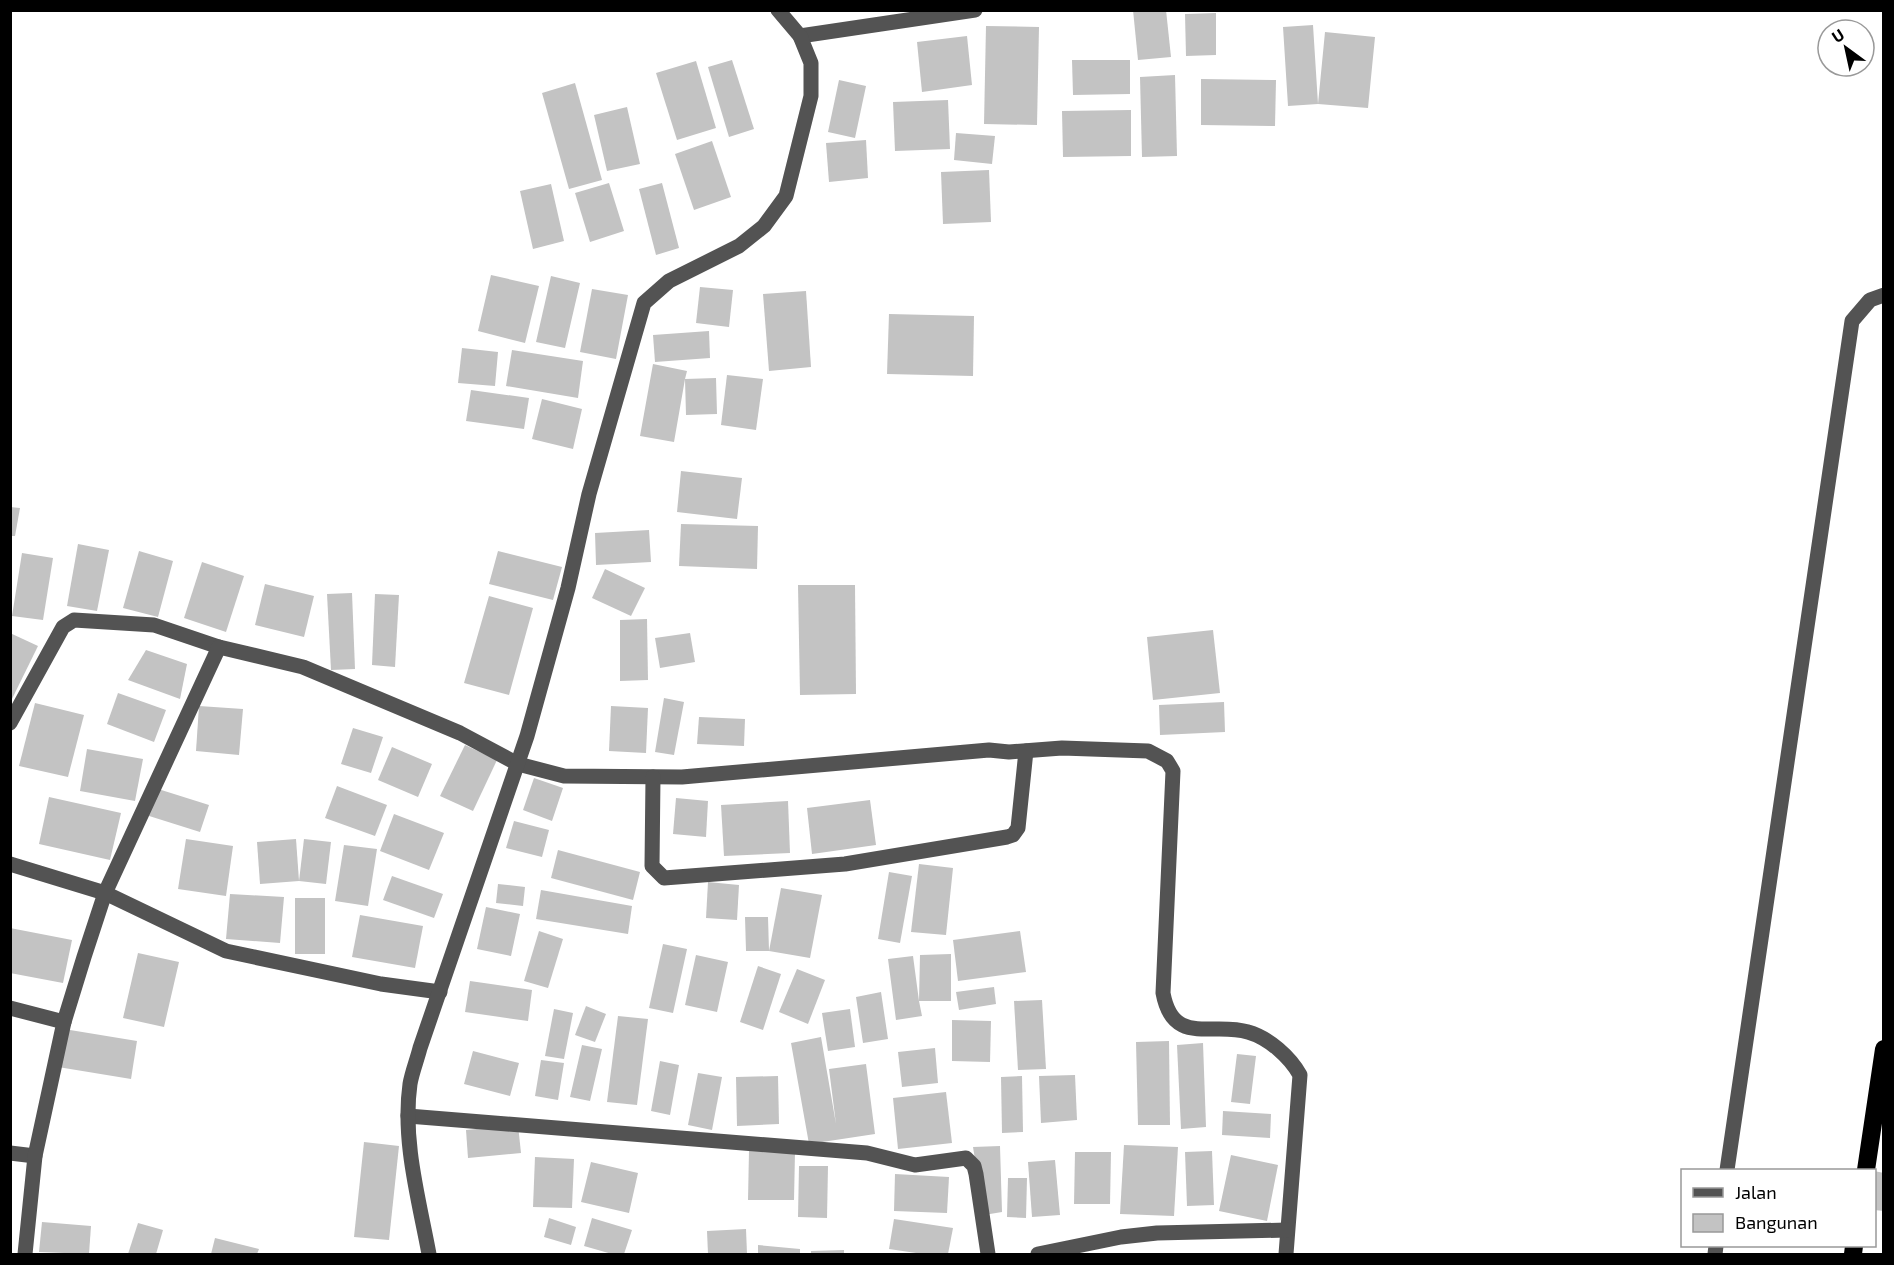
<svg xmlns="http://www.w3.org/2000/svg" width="1894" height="1265" font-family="'Exo 2',sans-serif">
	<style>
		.building { fill: #c3c3c3 }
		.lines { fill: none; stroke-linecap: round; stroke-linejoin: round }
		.minor { stroke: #535353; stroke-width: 15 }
		.highway { stroke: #000; stroke-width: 18 }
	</style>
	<rect width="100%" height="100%" fill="#fff"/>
	<!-- building -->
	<g class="building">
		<polygon points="1133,10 1166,10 1171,57 1138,60"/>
		<polygon points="1216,13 1216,55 1186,56 1185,14"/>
		<polygon points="1313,25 1318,104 1325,32 1375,37 1368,108 1318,104 1288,106 1283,27"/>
		<polygon points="986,26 1039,27 1037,125 984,124"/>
		<polygon points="967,36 972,85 922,92 917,42"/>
		<polygon points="732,60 754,129 729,137 708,67"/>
		<polygon points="1072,60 1130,60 1130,94 1073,95"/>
		<polygon points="696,61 716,128 677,140 656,73"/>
		<polygon points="1175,75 1177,156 1142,157 1140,77"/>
		<polygon points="1201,79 1276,80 1275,126 1201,125"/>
		<polygon points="839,80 866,86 855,138 828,132"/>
		<polygon points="575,83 602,180 569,189 542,93"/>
		<polygon points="948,100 950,149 895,151 893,102"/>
		<polygon points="627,107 640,164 607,171 594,115"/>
		<polygon points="1131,110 1131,156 1063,157 1062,111"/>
		<polygon points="956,133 995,136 992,164 954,160"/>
		<polygon points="866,140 868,178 829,182 826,143"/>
		<polygon points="712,141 731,197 694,210 675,154"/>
		<polygon points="989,170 991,222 943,224 941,172"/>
		<polygon points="609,183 624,231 590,242 575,193"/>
		<polygon points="662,183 679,248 656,255 639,189"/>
		<polygon points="551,184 564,241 533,249 520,191"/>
		<polygon points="491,275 539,286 525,343 478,331"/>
		<polygon points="551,276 580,283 565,348 536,342"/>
		<polygon points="700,287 733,290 729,327 696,323"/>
		<polygon points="592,289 628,295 616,359 580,352"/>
		<polygon points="806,291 811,367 769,371 763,294"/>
		<polygon points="889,314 974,316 973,376 887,374"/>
		<polygon points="709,331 710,358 655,362 653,335"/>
		<polygon points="462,348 498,352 495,386 458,383"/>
		<polygon points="512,350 583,361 578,398 506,386"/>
		<polygon points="653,364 687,371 685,379 716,378 717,414 686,415 685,379 674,442 640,436"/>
		<polygon points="727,375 763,379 756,430 721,425"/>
		<polygon points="471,390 529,398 524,429 466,421"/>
		<polygon points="542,399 582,409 573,449 532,439"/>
		<polygon points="681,471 742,478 737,519 677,512"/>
		<polygon points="10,507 20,508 15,536 10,536"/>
		<polygon points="681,524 758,526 757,569 679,566"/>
		<polygon points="649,530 651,562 596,565 595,533"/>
		<polygon points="78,544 109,550 97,611 67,606"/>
		<polygon points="139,551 173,561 158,617 123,608"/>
		<polygon points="498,551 562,567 553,600 489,584"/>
		<polygon points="22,553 53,558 43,620 12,616"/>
		<polygon points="202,562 244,576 226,632 184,618"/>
		<polygon points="605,569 645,588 631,616 592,598"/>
		<polygon points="265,584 314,596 304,637 255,625"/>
		<polygon points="798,585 855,585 856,694 800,695"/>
		<polygon points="352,593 355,669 331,670 327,594"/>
		<polygon points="375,594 399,595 395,667 372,665"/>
		<polygon points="489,596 533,608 509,695 464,683"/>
		<polygon points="647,619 648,680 620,681 620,620"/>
		<polygon points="1213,630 1220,693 1153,700 1147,637"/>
		<polygon points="10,633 38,646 10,703"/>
		<polygon points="690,633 695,662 660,668 655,638"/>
		<polygon points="146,650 187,664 180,699 128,680"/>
		<polygon points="118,693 166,710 154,742 107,724"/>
		<polygon points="664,698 684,702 674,755 655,752"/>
		<polygon points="1224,702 1225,732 1160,735 1159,705"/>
		<polygon points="35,703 84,715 68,777 19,766"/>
		<polygon points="199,706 243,709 239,755 196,751"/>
		<polygon points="611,706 648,708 646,753 609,751"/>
		<polygon points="699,717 745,719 744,746 697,744"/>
		<polygon points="353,728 383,737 371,773 341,764"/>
		<polygon points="465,745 497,760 473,811 440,796"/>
		<polygon points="392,747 432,764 418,797 378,780"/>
		<polygon points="87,749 143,759 135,801 80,791"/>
		<polygon points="534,778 563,788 552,821 523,810"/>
		<polygon points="337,786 387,805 375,836 325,818"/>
		<polygon points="155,788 209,805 200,832 146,815"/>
		<polygon points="49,797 121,813 110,860 39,844"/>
		<polygon points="676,798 708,801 706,837 673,834"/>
		<polygon points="870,800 876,845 812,854 807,808"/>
		<polygon points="788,801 790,853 724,856 721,805"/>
		<polygon points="394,814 444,833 429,870 380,851"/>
		<polygon points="514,821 549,830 542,857 506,848"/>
		<polygon points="186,839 233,846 226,896 178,889"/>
		<polygon points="296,839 299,881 260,884 257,842"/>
		<polygon points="304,839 331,842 326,884 299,881"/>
		<polygon points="344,845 377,849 368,906 335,901"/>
		<polygon points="558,850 640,872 633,900 551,878"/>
		<polygon points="919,864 953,868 946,935 911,932"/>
		<polygon points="889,872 912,876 900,943 878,939"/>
		<polygon points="392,876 443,894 434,918 383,900"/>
		<polygon points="708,882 739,885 737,920 706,918"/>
		<polygon points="498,884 525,887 523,906 496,903"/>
		<polygon points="781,888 822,895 810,958 769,951"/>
		<polygon points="541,890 632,906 628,934 536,919"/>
		<polygon points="230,894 284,897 280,943 226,939"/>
		<rect x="295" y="898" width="30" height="56"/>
		<polygon points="486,907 520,914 511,956 477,949"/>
		<polygon points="360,915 423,926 415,968 352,957"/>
		<polygon points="745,917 768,917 769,951 746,951"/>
		<polygon points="10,928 72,940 63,983 10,973"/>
		<polygon points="539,931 563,939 548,988 524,981"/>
		<polygon points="1020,931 1026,972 958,981 953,940"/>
		<polygon points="663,944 687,949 673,1013 649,1008"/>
		<polygon points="138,953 179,962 164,1027 123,1018"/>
		<polygon points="951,954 951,1001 919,1001 922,1016 896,1020 888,959 913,956 919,1001 920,955"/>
		<polygon points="696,955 728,962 717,1012 685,1005"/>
		<polygon points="758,966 781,974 763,1030 740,1022"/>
		<polygon points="797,969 825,980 808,1024 779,1012"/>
		<polygon points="470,981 532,990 528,1021 465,1012"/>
		<polygon points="994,987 996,1004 959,1010 956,992"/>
		<polygon points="881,992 888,1039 863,1043 856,997"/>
		<polygon points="1042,1000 1046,1069 1018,1070 1014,1001"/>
		<polygon points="586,1006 606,1014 595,1042 575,1035"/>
		<polygon points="554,1009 573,1013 564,1059 545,1056"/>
		<polygon points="850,1009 855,1047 828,1051 822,1013"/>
		<polygon points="618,1016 648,1019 637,1105 607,1102"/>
		<polygon points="952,1020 991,1021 990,1062 952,1061"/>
		<polygon points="64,1029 137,1041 131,1079 58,1067"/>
		<polygon points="821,1037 836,1124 829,1069 866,1064 875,1134 809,1144 791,1043"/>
		<polygon points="1169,1041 1170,1125 1138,1125 1136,1042"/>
		<polygon points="1203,1043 1206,1127 1181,1129 1177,1045"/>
		<polygon points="582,1045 602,1049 590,1101 570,1097"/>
		<polygon points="935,1048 938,1083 902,1087 898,1052"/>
		<polygon points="473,1051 519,1063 510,1096 464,1084"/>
		<polygon points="1237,1054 1256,1056 1250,1104 1231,1102"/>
		<polygon points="541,1060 564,1063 558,1100 535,1096"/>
		<polygon points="660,1061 679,1065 670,1115 651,1111"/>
		<polygon points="698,1073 722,1077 712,1130 688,1125"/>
		<polygon points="1075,1075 1077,1120 1041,1123 1039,1076"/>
		<polygon points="778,1076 779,1124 737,1126 736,1077"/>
		<polygon points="1022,1076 1023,1132 1002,1133 1001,1077"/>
		<polygon points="946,1092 952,1143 898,1149 893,1098"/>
		<polygon points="1223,1111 1271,1114 1270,1138 1222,1135"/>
		<polygon points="518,1125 521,1153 468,1158 466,1130"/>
		<polygon points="364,1142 399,1146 389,1240 354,1237"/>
		<polygon points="1124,1145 1178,1147 1174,1216 1120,1214"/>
		<polygon points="1000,1146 1002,1212 984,1215 973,1147"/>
		<polygon points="749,1151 795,1152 794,1200 748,1200"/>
		<polygon points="1212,1151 1214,1205 1187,1206 1185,1152"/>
		<polygon points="1075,1152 1111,1152 1110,1204 1074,1204"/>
		<polygon points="1231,1155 1278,1165 1267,1221 1219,1211"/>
		<polygon points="535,1157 574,1159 572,1208 533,1207"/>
		<polygon points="1055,1160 1060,1215 1032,1217 1028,1162"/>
		<polygon points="591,1162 638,1173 629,1213 581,1202"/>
		<polygon points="799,1166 828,1166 827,1218 798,1217"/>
		<polygon points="1874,1171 1884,1173 1884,1211 1874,1210"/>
		<polygon points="895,1174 949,1177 947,1213 894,1211"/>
		<polygon points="1008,1178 1027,1178 1026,1218 1007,1217"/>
		<polygon points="549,1218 576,1227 571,1245 544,1237"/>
		<polygon points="592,1218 632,1230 624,1254 612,1254 584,1246"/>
		<polygon points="894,1219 953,1228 948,1254 923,1254 889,1249"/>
		<polygon points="42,1222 91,1226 89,1254 39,1252"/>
		<polygon points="138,1223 163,1230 156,1254 128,1254"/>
		<polygon points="746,1229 747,1254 708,1254 707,1231"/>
		<polygon points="215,1238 259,1249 257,1254 211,1254"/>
		<polygon points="758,1245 800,1249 800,1254 758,1254"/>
		<polygon points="844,1250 844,1254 811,1254 811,1251"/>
	</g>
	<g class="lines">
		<!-- minor -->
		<g class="minor">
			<polyline points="800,36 975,10"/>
			<path d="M10,723l53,-96 11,-7 80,5 65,22 84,20 157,66 58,31 46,12 118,1 307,-27 20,2 53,-4 86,3 19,10 6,10 -10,222c10,54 50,28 85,39 21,6 42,25 52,43l-14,179"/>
			<polyline points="653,777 652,866 664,878 845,864 1007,837 1013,835 1018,828 1026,751"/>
			<polyline points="10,864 105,893 226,951 381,984 440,992"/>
			<polyline points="10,1008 64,1022"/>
			<polyline points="408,1116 867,1153 915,1165 966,1158 974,1166 976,1174 988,1254"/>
			<polyline points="10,1153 35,1156"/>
			<polyline points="1727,1170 1852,321 1870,300 1884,295"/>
			<polyline points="25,1254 35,1156 64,1022 84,957 105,893 219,647"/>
			<path d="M429,1254c-10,-54 -27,-114 -19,-170 2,-12 7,-24 10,-36l107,-312 41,-148 21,-94 55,-191 25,-22 70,-35 25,-20 22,-30 25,-100v-33l-11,-27 -22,-26"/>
			<polyline points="1038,1254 1121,1237 1157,1233 1287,1230"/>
			<polyline points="1715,1254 1716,1246"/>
		</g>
		<!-- highway -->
		<g class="highway">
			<polyline points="1866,1170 1884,1049"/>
			<polyline points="1853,1254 1854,1246"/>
		</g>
	</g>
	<!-- border -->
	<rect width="1894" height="1265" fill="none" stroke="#000000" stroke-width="24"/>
	<!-- legend -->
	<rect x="1681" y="1169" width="195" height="78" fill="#ffffff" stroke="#999999" stroke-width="1.5"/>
	<rect x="1693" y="1188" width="30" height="9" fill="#535353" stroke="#999999" stroke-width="1.5"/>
	<text x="1735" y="1199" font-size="18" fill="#000000">Jalan</text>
	<rect x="1693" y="1214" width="30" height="18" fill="#c3c3c3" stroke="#999999" stroke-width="1.5"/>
	<text x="1735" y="1229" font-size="18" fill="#000000">Bangunan</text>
	<!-- north arrow -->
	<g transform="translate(1846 48) rotate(327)"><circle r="28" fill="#ffffff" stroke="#999999" stroke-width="1.5"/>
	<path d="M0-4.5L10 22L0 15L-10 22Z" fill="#000000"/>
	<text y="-9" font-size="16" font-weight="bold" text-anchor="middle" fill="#000000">U</text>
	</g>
</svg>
